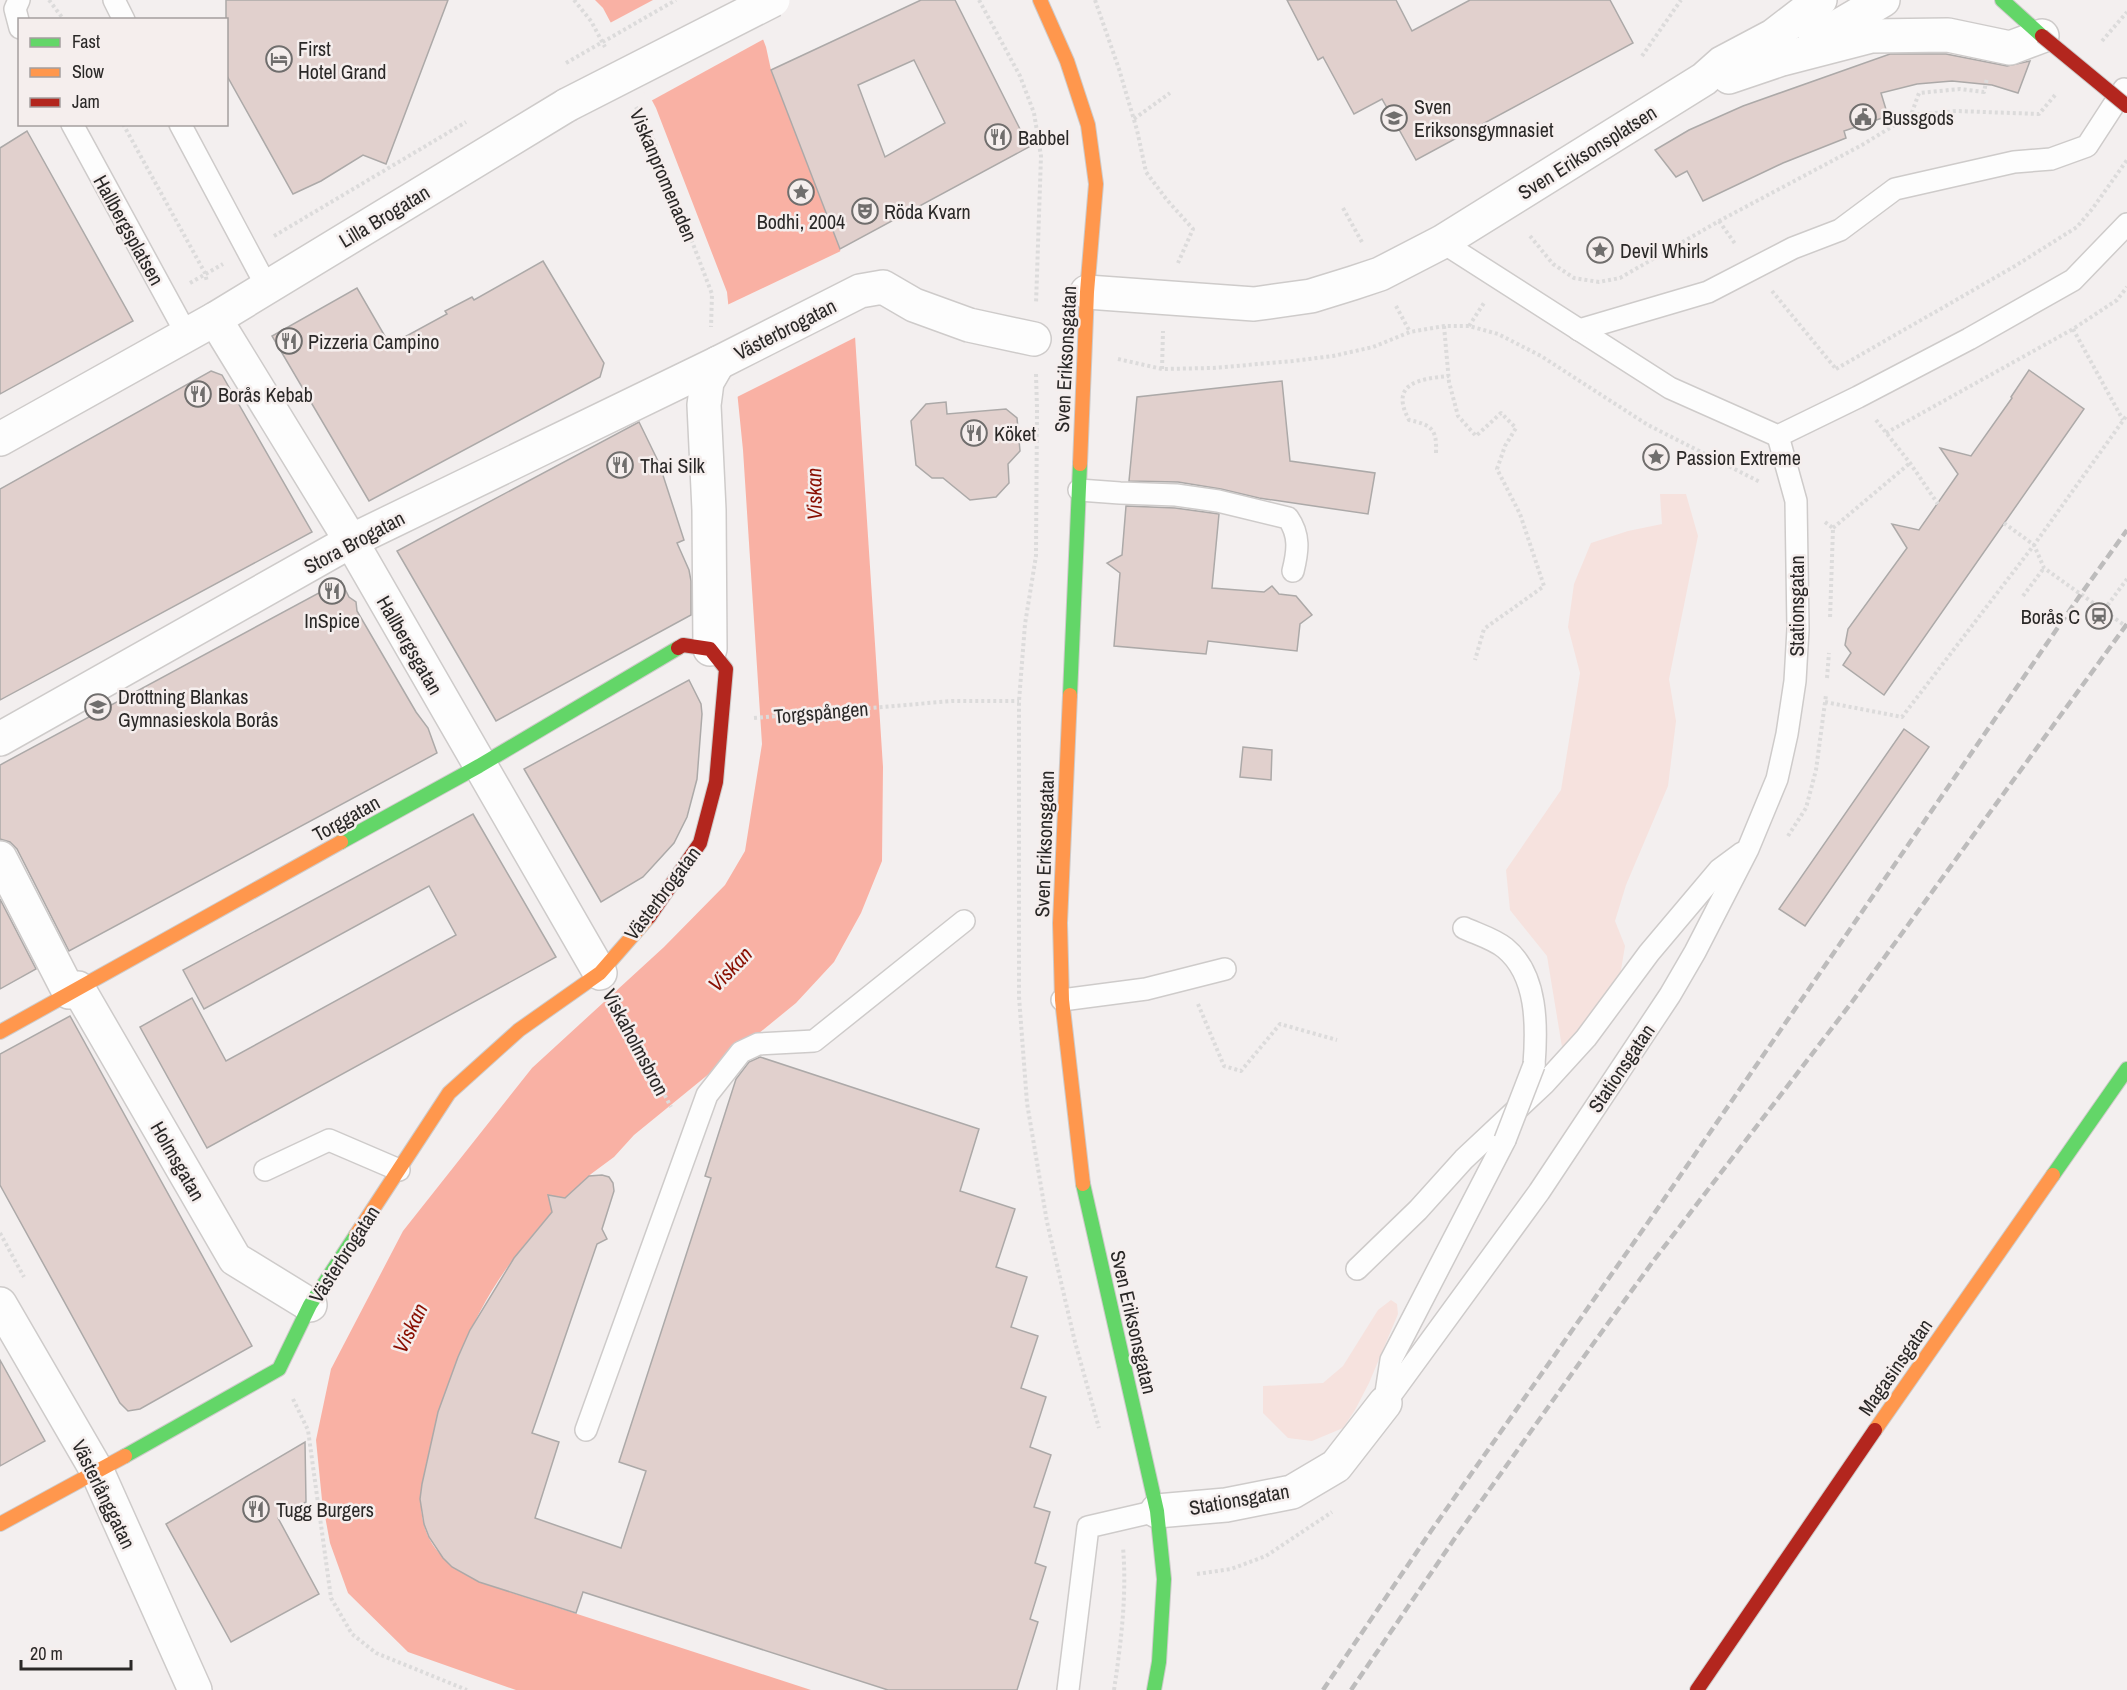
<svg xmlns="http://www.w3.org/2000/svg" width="2127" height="1690" font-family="'Archivo Narrow',sans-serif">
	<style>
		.green { fill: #f6e2de }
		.water { fill: #f9b1a4 }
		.pier { fill: #f3efef }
		.building { fill: #e1d0cd; stroke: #aca9a8; stroke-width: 1.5; fill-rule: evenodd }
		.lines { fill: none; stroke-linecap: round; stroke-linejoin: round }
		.lane-casing { stroke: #cecbca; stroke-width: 24 }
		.street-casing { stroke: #cecbca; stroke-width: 36 }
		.fast-casing { stroke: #cecbca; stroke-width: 16 }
		.slow-casing { stroke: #cecbca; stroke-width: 16 }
		.jam-casing { stroke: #cecbca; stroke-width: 16 }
		.path { stroke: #dcdbdb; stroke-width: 4; stroke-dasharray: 3 3; stroke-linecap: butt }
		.lane { stroke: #fdfdfd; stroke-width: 21 }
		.street { stroke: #fdfdfd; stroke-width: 33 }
		.fast { stroke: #63d668; stroke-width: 14 }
		.slow { stroke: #ff974d; stroke-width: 14 }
		.jam { stroke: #b3261e; stroke-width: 14 }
		.rail { stroke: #bdbcbc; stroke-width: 4.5; stroke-dasharray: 9 4.5; stroke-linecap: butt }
		.lane-bridge-casing { stroke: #cecbca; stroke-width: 24; stroke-linecap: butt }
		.street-bridge-casing { stroke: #cecbca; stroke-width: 36; stroke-linecap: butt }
		.jam-bridge-casing { stroke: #cecbca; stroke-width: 16; stroke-linecap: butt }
		.path-bridge { stroke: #dcdbdb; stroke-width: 4; stroke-dasharray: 3 3; stroke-linecap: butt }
		.lane-bridge { stroke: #fdfdfd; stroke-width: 21 }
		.street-bridge { stroke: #fdfdfd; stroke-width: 33 }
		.jam-bridge { stroke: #b3261e; stroke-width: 14 }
		.labels { text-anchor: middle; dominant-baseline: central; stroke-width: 5; stroke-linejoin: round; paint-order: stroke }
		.poi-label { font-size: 20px; fill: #2a2827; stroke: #f5eeed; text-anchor: start }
		.street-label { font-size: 20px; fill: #2a2827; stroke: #f5eeed }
		.water-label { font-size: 21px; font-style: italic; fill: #890e00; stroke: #f5eeed }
	</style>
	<rect width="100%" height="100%" fill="#f3efef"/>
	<!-- green -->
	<g class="green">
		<polygon points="1660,494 1686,494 1698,536 1669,679 1676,721 1668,786 1626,885 1615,921 1625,946 1619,982 1594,1015 1562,1047 1547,956 1510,910 1506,870 1561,790 1580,673 1568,627 1574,584 1591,543 1628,531 1662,524"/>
		<polygon points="1391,1300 1397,1304 1398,1314 1369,1383 1355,1410 1343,1428 1312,1441 1288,1438 1263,1413 1263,1386 1323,1383 1343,1366 1378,1310"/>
	</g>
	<!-- water -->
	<path class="water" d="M595,0h153l18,47 5,23 69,179 15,87 28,431 -1,94 -21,52 -27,49 -38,41 -162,132 -20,22 -23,17 -26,24 -5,-1 -9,10 1,5c-13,15 -26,30 -38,46 -42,56 -68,122 -84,190 -6,26 -13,51 -6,77 8,29 30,43 55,57l332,108h-295l-108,-38 -60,-59 -18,-50 -8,-43 -6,-60 15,-71 72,-138 129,-163 132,-121 61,-62 20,-34 17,-107 -19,-294 -16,-158 -71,-184 -53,-100z"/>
	<!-- pier -->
	<g class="pier">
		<polygon points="653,0 752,0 766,38 649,102 608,24"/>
		<polygon points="843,250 858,336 735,398 725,306"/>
	</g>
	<!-- building -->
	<g class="building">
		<polygon points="226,0 448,0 386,164 363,155 321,181 293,194 226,74"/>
		<path d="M921,0h34l74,147 -189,102 -69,-179zM914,60l31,63 -60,34 -27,-72z"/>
		<polygon points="1287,0 1396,0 1412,31 1470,0 1610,0 1633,43 1416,160 1382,99 1354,114 1323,57 1318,60"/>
		<polygon points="1890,54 1946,54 2007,66 2030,61 2018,93 1992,85 1952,81 1917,84 1881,93 1888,116 1844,131 1846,138 1783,163 1703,201 1687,171 1676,177 1655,150 1689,130 1743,106"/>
		<polygon points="27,131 133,321 0,394 0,148"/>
		<polygon points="543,261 604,363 600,377 369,501 272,336 357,288 390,345 447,314 445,311 472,297 474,300"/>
		<polygon points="2029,370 2084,409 1884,695 1843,665 1851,653 1845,645 1848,629 1907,548 1892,524 1919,530 1958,474 1940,448 1971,456 2012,398 2011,397"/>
		<polygon points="211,371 222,375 312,532 0,700 0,489"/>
		<polygon points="1282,381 1290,461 1375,473 1368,514 1259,498 1221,489 1178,482 1129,481 1137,397"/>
		<polygon points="946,402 947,414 1006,409 1017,418 1020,451 1008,464 1009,483 996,497 970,500 943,478 932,478 916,465 911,421 926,404"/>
		<polygon points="639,422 659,463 684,540 677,543 689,570 691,581 691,615 496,721 397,551"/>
		<polygon points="1126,506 1175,508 1219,514 1212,588 1264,592 1272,586 1279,594 1296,596 1312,615 1300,624 1297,651 1208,641 1206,654 1114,646 1120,573 1107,563 1122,555"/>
		<polygon points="341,581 349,597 356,602 357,611 416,712 428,728 437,753 69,951 17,849 10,842 0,839 0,765"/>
		<polygon points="689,680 701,704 702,714 697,779 687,817 674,843 643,877 601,902 524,769"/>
		<polygon points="1904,729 1929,747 1805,926 1779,909"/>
		<polygon points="1243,747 1272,750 1271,780 1240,777"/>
		<polygon points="473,814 556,957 207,1148 140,1027 192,998 226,1061 456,935 429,886 204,1009 183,970"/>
		<polygon points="0,899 36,969 0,989"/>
		<polygon points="70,1016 252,1346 140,1409 128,1411 120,1403 0,1185 0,1054"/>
		<polygon points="760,1057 979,1129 960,1191 1015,1209 996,1267 1027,1277 1011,1327 1038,1336 1021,1388 1046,1397 1030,1447 1051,1455 1034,1507 1050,1512 1035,1563 1046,1567 1030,1619 1038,1622 1017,1690 888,1690 583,1592 576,1613 479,1582 452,1567 443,1558 429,1537 424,1524 420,1499 422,1484 438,1412 458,1357 470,1330 514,1258 552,1212 548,1195 565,1198 589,1176 602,1175 609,1177 613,1183 614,1191 602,1229 607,1239 597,1244 532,1433 559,1442 535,1518 621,1548 646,1471 619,1462 711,1178 705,1176 736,1079 749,1062"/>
		<polygon points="0,1360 45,1441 0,1466"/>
		<polygon points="305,1442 306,1502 278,1518 319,1594 231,1642 166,1524"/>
	</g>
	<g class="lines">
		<!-- lane casing -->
		<g class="lane-casing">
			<g id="lane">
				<polyline points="19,0 15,9 20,28"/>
				<polyline points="114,0 124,20"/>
				<polyline points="72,124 187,335"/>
				<polyline points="180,124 267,287"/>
				<polyline points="1442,242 1670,388 1778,436 1858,397 1969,339 2073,280 2127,224"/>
				<polyline points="1579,330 1708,292 1793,248 1840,230 1895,189 2014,162 2051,159 2087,146 2124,89"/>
				<path d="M1079,490l41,3 56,2 42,6 70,17c12,17 10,33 5,53"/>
				<path d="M1464,928c13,6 30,11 41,20 33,27 32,79 29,117"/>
				<polyline points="1062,1000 1146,989 1225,969"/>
				<polyline points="265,1170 329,1140 399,1170"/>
				<polyline points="1357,1269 1418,1210 1464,1159 1545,1083 1586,1038 1649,953 1719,870 1742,853"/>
				<polyline points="1385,1399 1391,1360 1505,1140"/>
				<polyline points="1385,1403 1539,1192 1670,995 1695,952 1748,849 1777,779 1787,734 1795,681 1798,629 1796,501 1778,436"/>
				<polyline points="586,1430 707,1095 741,1052 758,1044 814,1041 964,921"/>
				<polyline points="1068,1690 1088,1527 1157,1511"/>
			</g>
		</g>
		<!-- street casing -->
		<g class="street-casing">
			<g id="street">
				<polyline points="1815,40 1883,0"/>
				<polyline points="1729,77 1782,59 1871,36 1948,35 2010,48 2042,36"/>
				<polyline points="1087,292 1254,304 1311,296 1353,283 1380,274 1442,242 1704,79 1722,63 1773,36 1820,0"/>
				<polyline points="215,319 351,541 600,973"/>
				<polyline points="0,439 215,319 567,105"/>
				<polyline points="710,649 709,510 704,405 707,382 718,363"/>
				<polyline points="0,739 351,541 718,363 860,291 883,287 914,305 969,325 1034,339"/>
				<polyline points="0,858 69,992"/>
				<polyline points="78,988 235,1259 310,1305"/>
				<polyline points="0,1304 97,1471 195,1690"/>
				<polyline points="1157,1511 1226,1505 1292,1492 1336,1466 1385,1403"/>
			</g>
		</g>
		<!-- fast casing -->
		<g class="fast-casing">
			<g id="fast">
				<polyline points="2002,0 2042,36"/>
				<polyline points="1070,695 1080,464"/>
				<polyline points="341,842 479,766 678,648"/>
				<polyline points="2053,1175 2127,1069"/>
				<polyline points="1083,1184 1157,1511 1164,1579 1159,1662 1154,1690"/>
				<polyline points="125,1456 279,1369 310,1305 356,1235"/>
			</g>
		</g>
		<!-- slow casing -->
		<g class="slow-casing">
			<g id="slow">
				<polyline points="1040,0 1067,61 1088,125 1096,184 1087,292 1080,464"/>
				<polyline points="1070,695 1060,923 1062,1000 1083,1184"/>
				<polyline points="0,1032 341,842"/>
				<polyline points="356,1235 449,1093 519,1030 600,973 649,917"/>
				<polyline points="1875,1430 2053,1175"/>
				<polyline points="0,1524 125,1456"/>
			</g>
		</g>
		<!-- jam casing -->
		<g class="jam-casing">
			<g id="jam">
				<polyline points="649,917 700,843 716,782 726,669 710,649 683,645 678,648"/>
				<polyline points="1697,1690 1875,1430"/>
			</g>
		</g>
		<!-- path -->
		<g class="path">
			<polyline points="49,0 64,20"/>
			<polyline points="574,0 591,21 605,47"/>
			<polyline points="979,0 1020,76 1034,113 1041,156 1036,304"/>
			<polyline points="1095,0 1119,69 1137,130 1146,172 1167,200 1193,229 1178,263"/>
			<polyline points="2102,41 2127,12"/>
			<polyline points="1642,56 1681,0"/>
			<polyline points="636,107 652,136 712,294 711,327"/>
			<polyline points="1911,115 1957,111 2039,114 2056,94"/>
			<polyline points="1134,119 1170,93"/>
			<polyline points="123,124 205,273 207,282"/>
			<polyline points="1343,208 1363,244"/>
			<polyline points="1719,221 1736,245"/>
			<polyline points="274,236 466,122"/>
			<polyline points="1530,236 1553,264 1574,278 1599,282 1620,278 1719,221 1862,145 1911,115 1919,93 1960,89 1984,92 1987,78"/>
			<polyline points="190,283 223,264"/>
			<polyline points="1772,291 1836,369"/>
			<polyline points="1396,306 1410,332"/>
			<polyline points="1444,326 1449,382 1458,416 1476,436 1501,413 1516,428 1505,446 1497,469 1520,514 1544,586 1484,629 1475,660"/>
			<polyline points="1469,326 1484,303"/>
			<polyline points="2073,329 2123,420"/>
			<polyline points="1118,359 1162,369 1213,368 1293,361 1333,356 1373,347 1410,332 1444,326 1469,326 1498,334 1541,356 1648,425 1760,482"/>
			<polyline points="1162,369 1163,331"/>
			<polyline points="1836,369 2015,266 2077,227 2093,208 2127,160"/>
			<polyline points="1036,374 1037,409 1036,556 1025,624 1019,701 1019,997 1027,1103 1047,1222 1075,1342 1099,1428"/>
			<polyline points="1876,420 1910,463 1938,504"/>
			<polyline points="1886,433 2073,329 2117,300 2127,287"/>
			<path d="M1436,453c1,-24 -4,-28 -27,-33 -20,-37 10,-41 40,-44"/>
			<polyline points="1825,522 1833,528 1830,619"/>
			<polyline points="2004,523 2034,545 2044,568 2127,627"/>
			<polyline points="1833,528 1910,463"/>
			<polyline points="2023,596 2044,568"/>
			<polyline points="2104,610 2127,579"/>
			<polyline points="1827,678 1829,653"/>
			<polyline points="1825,702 1902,717 2034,545 2127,415"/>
			<polyline points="754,718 952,701 1019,701"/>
			<polyline points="1788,836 1806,808 1816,770 1826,695"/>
			<polyline points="1198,1004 1224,1066 1241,1071 1280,1024 1337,1040"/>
			<polyline points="617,1005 671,1107"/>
			<polyline points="0,1233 24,1277"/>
			<polyline points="293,1399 308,1430 331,1598 352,1634 376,1653 467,1690"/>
			<polyline points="1197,1574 1231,1569 1266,1556 1332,1512"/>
			<path d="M1114,1690c7,-47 13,-95 9,-143"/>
		</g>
		<!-- lane -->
		<use href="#lane" class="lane"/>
		<!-- street -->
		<use href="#street" class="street"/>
		<!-- fast -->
		<use href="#fast" class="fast"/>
		<!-- slow -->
		<use href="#slow" class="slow"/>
		<!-- jam -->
		<use href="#jam" class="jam"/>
		<!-- rail -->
		<g class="rail">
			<polyline points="1323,1690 1431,1531 1649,1221 2081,594 2127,530"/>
			<polyline points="1351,1690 1455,1538 1593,1344 1654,1260 1852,1002 2127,624"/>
		</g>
		<!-- lane-bridge casing -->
		<g class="lane-bridge-casing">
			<polyline id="lane-bridge" points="1505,1140 1534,1065"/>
		</g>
		<!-- street-bridge casing -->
		<g class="street-bridge-casing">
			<polyline id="street-bridge" points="567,105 773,0"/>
		</g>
		<!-- jam-bridge casing -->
		<g class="jam-bridge-casing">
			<polyline id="jam-bridge" points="2042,36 2127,106"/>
		</g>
		<!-- path-bridge -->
		<polyline class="path-bridge" points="566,63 676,0"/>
		<!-- lane-bridge -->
		<use href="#lane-bridge" class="lane-bridge"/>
		<!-- street-bridge -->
		<use href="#street-bridge" class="street-bridge"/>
		<!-- jam-bridge -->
		<use href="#jam-bridge" class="jam-bridge"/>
	</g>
	<!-- icons -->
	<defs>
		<g id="hotel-ring" transform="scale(1.35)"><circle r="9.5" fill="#f5eeed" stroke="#706e6d" stroke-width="1.5"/><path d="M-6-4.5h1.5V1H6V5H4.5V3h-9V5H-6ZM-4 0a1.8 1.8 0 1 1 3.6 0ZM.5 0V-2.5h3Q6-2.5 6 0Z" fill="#706e6d"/></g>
		<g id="civic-ring" transform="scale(1.35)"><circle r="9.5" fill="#f5eeed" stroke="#706e6d" stroke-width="1.5"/><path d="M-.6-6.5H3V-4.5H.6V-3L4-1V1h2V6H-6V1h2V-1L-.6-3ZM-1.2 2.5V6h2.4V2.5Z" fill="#706e6d"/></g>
		<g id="school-ring" transform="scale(1.35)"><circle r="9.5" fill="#f5eeed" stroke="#706e6d" stroke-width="1.5"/><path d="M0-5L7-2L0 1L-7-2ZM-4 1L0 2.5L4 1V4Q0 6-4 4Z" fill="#706e6d"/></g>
		<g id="restaurant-ring" transform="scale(1.35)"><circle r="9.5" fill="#f5eeed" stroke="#706e6d" stroke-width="1.5"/><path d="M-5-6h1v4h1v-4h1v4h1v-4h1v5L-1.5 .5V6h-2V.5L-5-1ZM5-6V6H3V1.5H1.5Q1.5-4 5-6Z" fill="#706e6d"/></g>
		<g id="sight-ring" transform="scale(1.35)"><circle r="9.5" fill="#f5eeed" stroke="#706e6d" stroke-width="1.5"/><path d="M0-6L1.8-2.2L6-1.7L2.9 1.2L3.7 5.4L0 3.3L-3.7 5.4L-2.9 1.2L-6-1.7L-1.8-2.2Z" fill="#706e6d"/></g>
		<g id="theatre-ring" transform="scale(1.35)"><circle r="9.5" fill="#f5eeed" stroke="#706e6d" stroke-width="1.5"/><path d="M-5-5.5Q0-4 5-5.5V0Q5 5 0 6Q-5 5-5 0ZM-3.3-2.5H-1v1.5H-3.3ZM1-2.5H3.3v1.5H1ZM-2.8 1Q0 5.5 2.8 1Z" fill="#706e6d"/></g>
		<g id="station-ring" transform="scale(1.35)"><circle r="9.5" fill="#f5eeed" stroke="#706e6d" stroke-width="1.5"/><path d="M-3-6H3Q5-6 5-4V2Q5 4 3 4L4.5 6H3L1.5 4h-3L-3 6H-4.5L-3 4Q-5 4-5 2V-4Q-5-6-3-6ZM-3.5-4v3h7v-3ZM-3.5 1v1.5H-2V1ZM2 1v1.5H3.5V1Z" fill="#706e6d"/></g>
	</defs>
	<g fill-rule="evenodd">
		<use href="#hotel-ring" x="279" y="59"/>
		<use href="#civic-ring" x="1863" y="117"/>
		<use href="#school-ring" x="1394" y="118"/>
		<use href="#restaurant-ring" x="998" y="137"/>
		<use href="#sight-ring" x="801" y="192"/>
		<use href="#theatre-ring" x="865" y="211"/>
		<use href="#sight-ring" x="1600" y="250"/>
		<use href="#restaurant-ring" x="289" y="341"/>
		<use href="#restaurant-ring" x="198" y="394"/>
		<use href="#restaurant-ring" x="974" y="433"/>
		<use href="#sight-ring" x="1656" y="457"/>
		<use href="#restaurant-ring" x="620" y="465"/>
		<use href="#restaurant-ring" x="332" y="591"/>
		<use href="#station-ring" x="2099" y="616"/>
		<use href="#school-ring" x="98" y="707"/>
		<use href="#restaurant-ring" x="256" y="1509"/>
	</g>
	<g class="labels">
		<!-- poi labels -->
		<g class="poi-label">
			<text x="298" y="48">First<tspan x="298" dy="23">Hotel Grand</tspan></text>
			<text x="1414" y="106">Sven<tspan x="1414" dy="23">Eriksonsgymnasiet</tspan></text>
			<text x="1882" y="117">Bussgods</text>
			<text x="1018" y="137">Babbel</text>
			<text x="884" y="211">Röda Kvarn</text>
			<text x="801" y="221" text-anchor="middle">Bodhi, 2004</text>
			<text x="1620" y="250">Devil Whirls</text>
			<text x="308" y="341">Pizzeria Campino</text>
			<text x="218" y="394">Borås Kebab</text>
			<text x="994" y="433">Köket</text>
			<text x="1676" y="457">Passion Extreme</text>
			<text x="640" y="465">Thai Silk</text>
			<text x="2080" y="616" text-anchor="end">Borås C</text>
			<text x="332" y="620" text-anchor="middle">InSpice</text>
			<text x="118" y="696">Drottning Blankas<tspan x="118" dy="23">Gymnasieskola Borås</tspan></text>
			<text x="276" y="1509">Tugg Burgers</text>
		</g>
		<!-- street labels -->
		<g class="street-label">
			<text transform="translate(1587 152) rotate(-32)">Sven Eriksonsplatsen</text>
			<text transform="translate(664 175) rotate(67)">Viskanpromenaden</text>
			<text transform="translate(384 216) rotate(-31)">Lilla Brogatan</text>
			<text transform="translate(129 230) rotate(61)">Hallbergsplatsen</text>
			<text transform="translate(785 329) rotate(-27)">Västerbrogatan</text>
			<text transform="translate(1065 359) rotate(-87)">Sven Eriksonsgatan</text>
			<text transform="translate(354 542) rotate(-28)">Stora Brogatan</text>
			<text transform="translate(1796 606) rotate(-90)">Stationsgatan</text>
			<text transform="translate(410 645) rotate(60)">Hallbergsgatan</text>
			<text transform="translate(821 712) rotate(-5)">Torgspången</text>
			<text transform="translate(346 818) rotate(-29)">Torggatan</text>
			<text transform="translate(1044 844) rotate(-88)">Sven Eriksonsgatan</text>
			<text transform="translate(662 893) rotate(-53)">Västerbrogatan</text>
			<text transform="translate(636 1042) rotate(62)">Viskaholmsbron</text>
			<text transform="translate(1621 1068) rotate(-56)">Stationsgatan</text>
			<text transform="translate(178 1161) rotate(60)">Holmsgatan</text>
			<text transform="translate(344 1254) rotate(-57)">Västerbrogatan</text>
			<text transform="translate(1134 1322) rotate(77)">Sven Eriksonsgatan</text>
			<text transform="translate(1895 1367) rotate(-55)">Magasinsgatan</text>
			<text transform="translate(104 1494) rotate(64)">Västerlånggatan</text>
			<text transform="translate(1239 1499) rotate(-10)">Stationsgatan</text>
		</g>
		<!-- water labels -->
		<g class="water-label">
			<text transform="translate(814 494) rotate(-91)">Viskan</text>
			<text transform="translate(730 969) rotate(-46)">Viskan</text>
			<text transform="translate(410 1328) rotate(-64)">Viskan</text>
		</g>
	</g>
	<!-- legend -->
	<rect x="18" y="18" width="210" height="108" fill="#f5eeed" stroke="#a49f9e" stroke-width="1.5"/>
	<rect x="30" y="38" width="30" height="9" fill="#63d668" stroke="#a49f9e" stroke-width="1.5"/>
	<text x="72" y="48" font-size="18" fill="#2a2827">Fast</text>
	<rect x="30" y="68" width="30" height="9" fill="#ff974d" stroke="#a49f9e" stroke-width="1.5"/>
	<text x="72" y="78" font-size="18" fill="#2a2827">Slow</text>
	<rect x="30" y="98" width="30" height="9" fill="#b3261e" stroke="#a49f9e" stroke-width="1.5"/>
	<text x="72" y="108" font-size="18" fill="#2a2827">Jam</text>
	<!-- scale -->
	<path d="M21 1660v9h110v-9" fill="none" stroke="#2a2827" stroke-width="3"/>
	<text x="30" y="1660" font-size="18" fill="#2a2827" stroke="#f5eeed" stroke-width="4.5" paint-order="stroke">20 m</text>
</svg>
